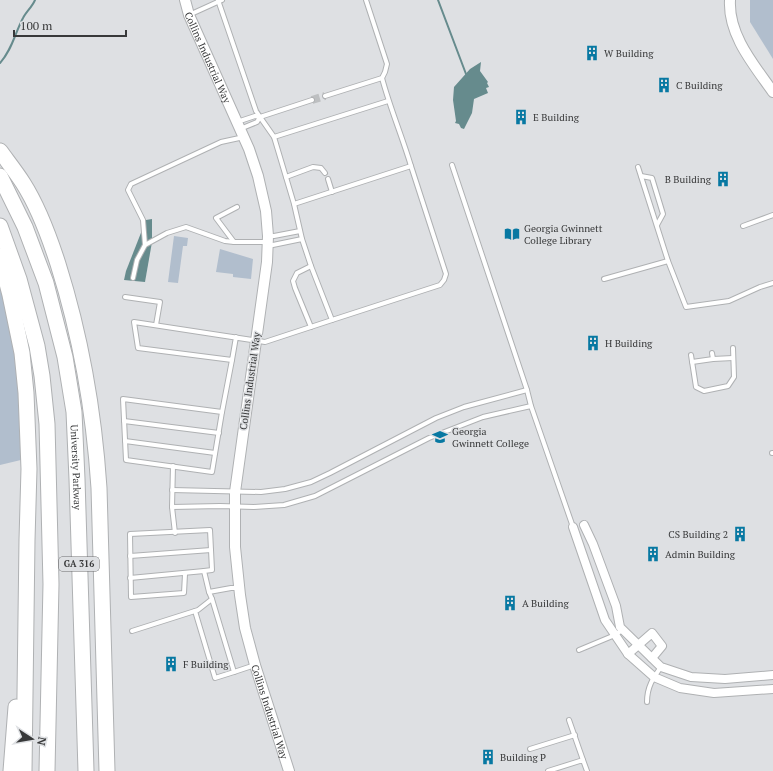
<svg xmlns="http://www.w3.org/2000/svg" width="773" height="771" font-family="'PT Serif',serif">
	<style>
		.green { fill: #b1becd }
		.water { fill: #668b8d }
		.lines { fill: none; stroke-linecap: round; stroke-linejoin: round }
		.stream { stroke: #668b8d; stroke-width: 2 }
		.minor-tunnel { stroke: #bdbfc1; stroke-width: 8; stroke-dasharray: 8 4; stroke-linecap: butt }
		.service-casing { stroke: #afb1b3; stroke-width: 6 }
		.minor-casing { stroke: #afb1b3; stroke-width: 10 }
		.tertiary-casing { stroke: #afb1b3; stroke-width: 12 }
		.motorway-casing { stroke: #afb1b3; stroke-width: 17 }
		.service { stroke: #fff; stroke-width: 4 }
		.minor { stroke: #fff; stroke-width: 8 }
		.tertiary { stroke: #fff; stroke-width: 10 }
		.motorway { stroke: #fff; stroke-width: 15 }
		.labels { text-anchor: middle; dominant-baseline: central; stroke-width: 3; stroke-linejoin: round; paint-order: stroke }
		.shield { fill: #dee0e3; stroke: #6a6b6d; stroke-width: 1 }
		.shield-label { font-size: 9px; font-weight: bold; fill: #38393a }
		.poi-label { font-size: 10px; fill: #38393a; stroke: #dee0e3; text-anchor: start }
		.street-label { font-size: 10px; fill: #38393a; stroke: #dee0e3 }
	</style>
	<rect width="100%" height="100%" fill="#dee0e3"/>
	<!-- green -->
	<g class="green">
		<polygon points="750,0 773,0 773,59 750,22"/>
		<polygon points="174,236 188,238 187,246 183,246 178,283 168,282"/>
		<polygon points="220,249 253,259 251,279 233,277 233,274 216,272"/>
		<polygon points="0,280 15,326 25,459 0,465"/>
	</g>
	<!-- water -->
	<g class="water">
		<polygon points="481,62 480,71 488,82 487,83 489,87 486,88 488,93 474,99 472,113 464,129 461,128 459,124 455,123 456,121 453,100 454,87 470,69"/>
		<polygon points="152,219 152,242 145,282 124,280 126,271 146,220"/>
	</g>
	<g class="lines">
		<!-- stream -->
		<g class="stream">
			<polyline points="438,0 466,74"/>
			<path d="M0,63c12,-13 15,-30 23,-45 3,-6 9,-11 12,-18"/>
		</g>
		<!-- minor-tunnel -->
		<polyline class="minor-tunnel" points="312,100 325,96"/>
		<!-- service casing -->
		<g class="service-casing">
			<g id="service">
				<polyline points="218,0 256,111 260,117 312,100"/>
				<polyline points="189,15 222,0"/>
				<polyline points="325,96 382,78 385,72 387,64 366,0"/>
				<path d="M237,122l18,-6 5,1 14,20 20,67 8,35 9,27 21,54 108,-35 4,-5 2,-6c-12,-36 -23,-72 -35,-108 -9,-30 -21,-58 -29,-88"/>
				<polyline points="240,129 257,122 260,117"/>
				<polyline points="274,137 388,101"/>
				<polyline points="452,165 527,390 531,406 573,527"/>
				<polyline points="638,167 668,261 686,307 729,301 760,287 773,283"/>
				<polyline points="641,176 652,178 663,214 657,225"/>
				<polyline points="286,177 313,167 321,168 325,173"/>
				<polyline points="328,179 332,192"/>
				<polyline points="294,204 411,166"/>
				<polyline points="237,207 216,218 234,242 267,242"/>
				<polyline points="743,226 773,215"/>
				<polyline points="269,236 274,236 300,231"/>
				<polyline points="145,245 143,220 128,190 131,184 221,142 244,137"/>
				<polyline points="268,246 302,239"/>
				<polyline points="311,266 297,273 293,281 295,288 311,327"/>
				<polyline points="133,278 137,260 145,245 167,233 186,227 225,241 234,242"/>
				<polyline points="604,279 668,261"/>
				<polyline points="125,297 160,302 156,325"/>
				<polyline points="236,337 232,360 138,348 134,322 265,342 332,320"/>
				<polyline points="712,353 713,359 733,358"/>
				<polyline points="691,355 696,387 704,391 728,386 734,377 733,348"/>
				<polyline points="692,362 713,359"/>
				<polygon points="123,399 222,412 212,472 126,460"/>
				<polyline points="222,412 232,360"/>
				<polyline points="124,421 219,433"/>
				<polyline points="125,441 215,453"/>
				<polyline points="772,453 773,453"/>
				<polyline points="173,466 172,507 175,533"/>
				<polyline points="172,490 261,492 285,489 311,482 330,473 436,418 464,407 527,390"/>
				<polyline points="172,507 220,506 254,507 284,505 315,496 429,438 483,417 531,406"/>
				<polyline points="130,556 211,550"/>
				<polyline points="185,574 184,593 131,597 130,534 210,530 212,570 204,571"/>
				<polyline points="130,578 204,571 209,592 212,599 198,610 132,631"/>
				<polyline points="209,592 231,588 238,588"/>
				<polyline points="195,611 215,678 234,672 212,599"/>
				<polyline points="579,650 615,635 622,630"/>
				<polyline points="234,672 255,665"/>
				<path d="M647,702c0,-15 6,-24 14,-35"/>
				<polyline points="569,720 583,760"/>
				<polyline points="530,749 575,735"/>
				<polyline points="548,771 583,760 587,771"/>
			</g>
		</g>
		<!-- minor casing -->
		<g class="minor-casing">
			<g id="minor">
				<polyline points="584,525 593,544 616,606 620,627 661,667 691,677 725,679 773,675"/>
				<polyline points="573,527 605,620 628,654 654,677 680,688 714,693 773,689"/>
				<polyline points="628,654 652,633 662,646 652,658"/>
			</g>
		</g>
		<!-- tertiary casing -->
		<g class="tertiary-casing">
			<g id="tertiary">
				<path id="s1" d="M185,0l4,15 60,134 9,27 8,35 2,25 -1,26 -32,230v55l5,48 5,33 10,37 34,106"/>
				<path d="M730,0c-2,35 24,65 43,92"/>
			</g>
		</g>
		<!-- motorway casing -->
		<g class="motorway-casing">
			<g id="motorway">
				<path d="M0,151c8,11 16,21 23,32 16,25 26,53 35,81 23,73 36,148 41,224l8,283"/>
				<path id="s2" d="M0,176l25,51 21,56 19,74 9,55 3,67 9,292"/>
				<polyline points="0,226 19,279 37,346 42,376 47,424 51,584 47,771"/>
				<polyline points="0,256 10,295 22,353 26,393 29,469 27,540 24,771"/>
				<polyline points="11,771 16,707"/>
			</g>
		</g>
		<!-- service -->
		<use href="#service" class="service"/>
		<!-- minor -->
		<use href="#minor" class="minor"/>
		<!-- tertiary -->
		<use href="#tertiary" class="tertiary"/>
		<!-- motorway -->
		<use href="#motorway" class="motorway"/>
	</g>
	<!-- icons -->
	<defs>
		<g id="building-bare" transform="scale(1.2)"><path d="M-4-6H4V6H1V3H-1V6H-4ZM-2.5-4.3h1.7v1.8h-1.7ZM.8-4.3h1.7v1.8H.8ZM-2.5-1h1.7V.8h-1.7ZM.8-1h1.7V.8H.8Z" fill="#0778a2" stroke="#dee0e3" stroke-width="2.5" paint-order="stroke"/></g>
		<g id="library-bare" transform="scale(1.2)"><path d="M-6-4Q-3-5.5-.7-3.5V5Q-3 3-6 4ZM6-4Q3-5.5 .7-3.5V5Q3 3 6 4Z" fill="#0778a2" stroke="#dee0e3" stroke-width="2.5" paint-order="stroke"/></g>
		<g id="university-bare" transform="scale(1.2)"><path d="M0-5L7-2L0 1L-7-2ZM-4 1L0 2.5L4 1V4Q0 6-4 4Z" fill="#0778a2" stroke="#dee0e3" stroke-width="2.5" paint-order="stroke"/></g>
	</defs>
	<g fill-rule="evenodd">
		<use href="#building-bare" x="592" y="53"/>
		<use href="#building-bare" x="664" y="85"/>
		<use href="#building-bare" x="521" y="117"/>
		<use href="#building-bare" x="723" y="179"/>
		<use href="#library-bare" x="512" y="234"/>
		<use href="#building-bare" x="593" y="343"/>
		<use href="#university-bare" x="440" y="437"/>
		<use href="#building-bare" x="740" y="534"/>
		<use href="#building-bare" x="653" y="554"/>
		<use href="#building-bare" x="510" y="603"/>
		<use href="#building-bare" x="171" y="664"/>
		<use href="#building-bare" x="488" y="757"/>
	</g>
	<g class="labels">
		<!-- shield labels -->
		<rect class="shield" x="59" y="557" width="40" height="14" rx="3"/>
		<g class="shield-label">
			<text x="79" y="564">GA 316</text>
		</g>
		<!-- poi labels -->
		<g class="poi-label">
			<text x="604" y="53">W Building</text>
			<text x="676" y="85">C Building</text>
			<text x="533" y="117">E Building</text>
			<text x="711" y="179" text-anchor="end">B Building</text>
			<text x="524" y="228">Georgia Gwinnett<tspan x="524" dy="12">College Library</tspan></text>
			<text x="605" y="343">H Building</text>
			<text x="452" y="431">Georgia<tspan x="452" dy="12">Gwinnett College</tspan></text>
			<text x="728" y="534" text-anchor="end">CS Building 2</text>
			<text x="665" y="554">Admin Building</text>
			<text x="522" y="603">A Building</text>
			<text x="183" y="664">F Building</text>
			<text x="500" y="757">Building P</text>
		</g>
		<!-- street labels -->
		<g class="street-label">
			<text stroke="none"><textPath href="#s1" startOffset="62">Collins Industrial Way</textPath></text>
			<text transform="translate(250 381) rotate(-82)">Collins Industrial Way</text>
			<text stroke="none"><textPath href="#s2" startOffset="304">University Parkway</textPath></text>
			<text stroke="none"><textPath href="#s1" startOffset="734">Collins Industrial Way</textPath></text>
		</g>
	</g>
	<!-- north arrow -->
	<g transform="translate(32 739) rotate(102)" stroke="#dee0e3" stroke-width="3" paint-order="stroke">
	<path d="M0-3L7 15L0 10L-7 15Z" fill="#38393a"/>
	<text y="-6" font-size="11" font-weight="bold" text-anchor="middle" fill="#38393a">N</text>
	</g>
	<!-- scale -->
	<path d="M14 30v6h112v-6" fill="none" stroke="#38393a" stroke-width="2"/>
	<text x="20" y="30" font-size="12" fill="#38393a" stroke="#dee0e3" stroke-width="3" paint-order="stroke">100 m</text>
</svg>
